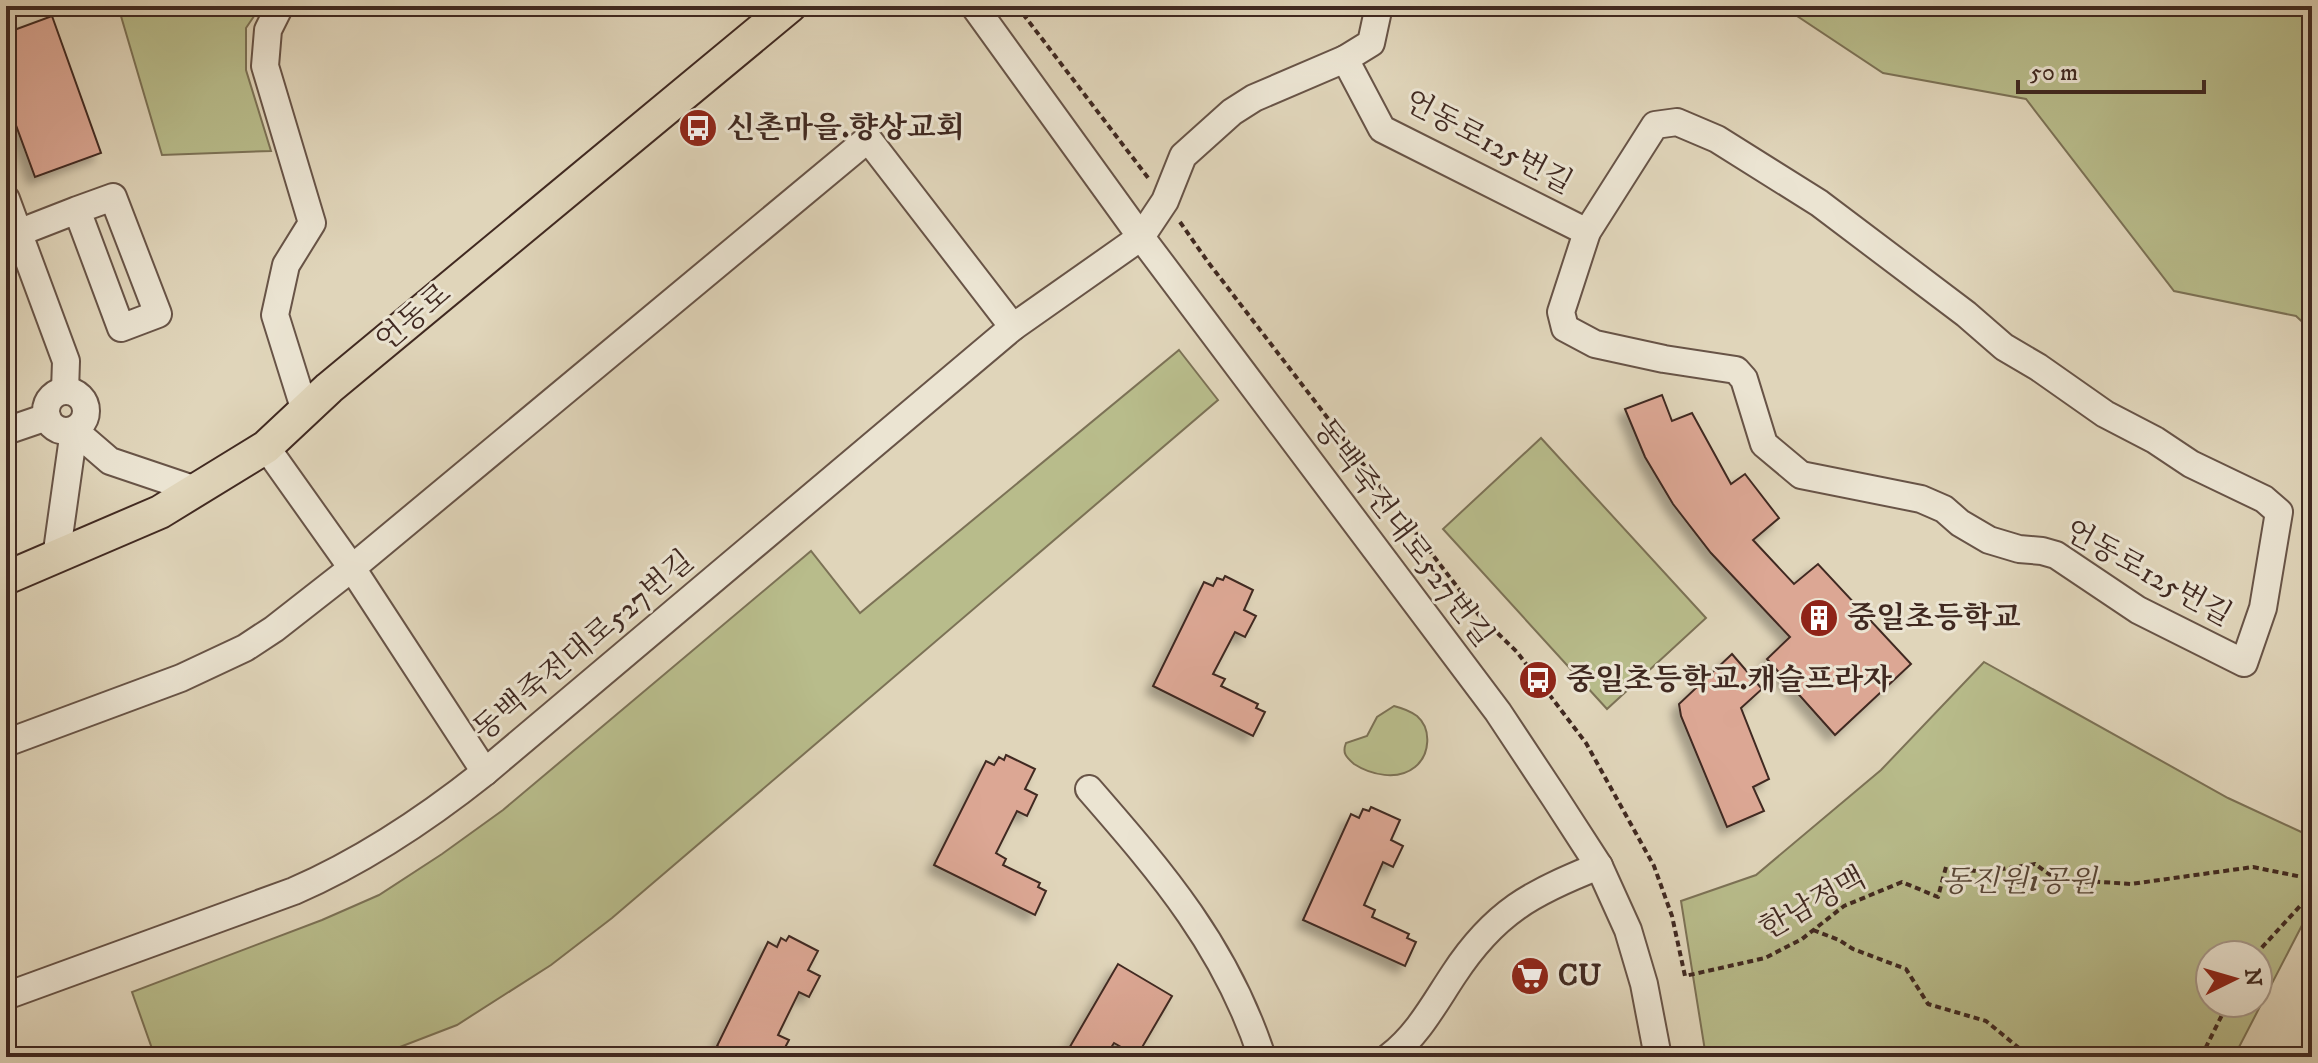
<svg xmlns="http://www.w3.org/2000/svg" width="2318" height="1063" font-family="'IM FELL DW Pica','Noto Serif KR',serif">
	<style>
		.green { fill: #b8bc8b; stroke: #7c7256; stroke-width: 2; fill-rule: evenodd }
		.building { fill: #dca794; stroke: #402921; stroke-width: 2; filter: url(#shadow) }
		.lines { fill: none; stroke-linecap: round; stroke-linejoin: round }
		.minor-casing { stroke: #685447; stroke-width: 30 }
		.major-casing { stroke: #402921; stroke-width: 36 }
		.path { stroke: #402921; stroke-width: 4; stroke-dasharray: 6 4; stroke-linecap: butt }
		.minor { stroke: #ebe4d2; stroke-width: 26 }
		.major { stroke: #e0d5ba; stroke-width: 32 }
		.labels { text-anchor: middle; dominant-baseline: central; stroke-width: 6; stroke-linejoin: round; paint-order: stroke }
		.poi-label { font-size: 30px; font-weight: bold; fill: #402921; stroke: #ebe4d2; text-anchor: start }
		.street-label { font-size: 30px; fill: #402921; stroke: #ebe4d2 }
		.park-label { font-size: 30px; font-style: italic; fill: #584636; stroke: #ebe4d2 }
	</style>
	<defs>
		<filter id="shadow"><feDropShadow dx="-7" dy="7" stdDeviation="4" flood-color="#0004"/></filter>
	</defs>
	<rect width="100%" height="100%" fill="#e0d5ba"/>
	<filter id="stains"><feTurbulence type="fractalNoise" baseFrequency=".0025" numOctaves="4"/><feColorMatrix values="0 0 0 0 .2 0 0 0 0 .09 0 0 0 0 .02 0 0 0 .5 -.17"/></filter>
	<radialGradient id="worn" r=".72"><stop offset=".6" stop-color="#630" stop-opacity="0"/><stop offset="1" stop-color="#630" stop-opacity=".3"/></radialGradient>
	<!-- green -->
	<g class="green">
		<polygon points="118,6 261,6 246,28 246,70 271,151 162,155"/>
		<polygon points="1782,6 2312,6 2312,331 2296,316 2174,291 2026,99 1883,73"/>
		<polygon points="1179,350 1218,400 612,918 551,965 457,1025 374,1057 155,1057 132,992 322,920 379,895 442,854 503,810 811,551 860,613"/>
		<polygon points="1541,438 1706,618 1607,709 1443,529"/>
		<path d="M1984,662l244,136 84,39v69l-74,143v8h-532l-25,-156 75,-26 125,-105zM2258,955v48h-48v-48z"/>
		<path d="M1394,706c8,2 16,5 23,10 15,13 13,39 -2,51 -17,14 -44,8 -61,-3 -8,-7 -12,-11 -8,-21l21,-7 10,-19z"/>
	</g>
	<!-- building -->
	<g class="building">
		<polygon points="52,16 101,153 35,177 6,98 6,33"/>
		<polygon points="1662,395 1672,421 1692,413 1731,484 1745,474 1779,518 1753,540 1794,584 1818,564 1911,664 1835,735 1767,659 1790,637 1711,553 1673,504 1645,457 1625,409"/>
		<polygon points="1225,576 1253,590 1244,610 1256,616 1245,637 1235,632 1213,674 1225,679 1221,686 1258,704 1256,708 1265,712 1253,736 1153,686 1204,582 1213,586 1217,578 1223,580"/>
		<polygon points="1732,654 1762,689 1741,708 1769,779 1753,787 1764,811 1727,827 1681,716 1679,704"/>
		<polygon points="1006,755 1035,769 1025,789 1037,795 1027,816 1017,811 996,853 1006,859 1003,865 1040,883 1038,887 1046,891 1035,915 934,865 986,761 994,765 999,757 1004,760"/>
		<polygon points="1371,807 1400,820 1391,840 1403,846 1393,867 1383,862 1364,905 1375,910 1372,917 1409,934 1407,938 1416,942 1405,966 1303,920 1351,814 1359,818 1363,809 1369,811"/>
		<polygon points="789,936 818,951 808,970 820,976 809,997 799,992 778,1035 789,1040 780,1057 738,1057 717,1046 768,942 777,947 781,938 786,941"/>
		<polygon points="1118,964 1172,996 1137,1056 1114,1043 1105,1057 1064,1057"/>
	</g>
	<g class="lines">
		<!-- minor casing -->
		<g class="minor-casing">
			<g id="minor">
				<polyline points="280,6 268,30 265,66 312,223 286,265 275,315 305,411"/>
				<polyline points="974,6 1141,237 1498,712 1555,798 1599,866 1628,930 1644,984 1658,1057"/>
				<polyline points="1379,6 1371,43 1345,59 1382,129 1587,232"/>
				<polygon points="1677,122 1717,139 1819,203 1966,314 2004,347 2038,367 2105,414 2155,440 2191,464 2264,499 2279,512 2263,608 2244,663 2138,610 2056,555 2042,551 2019,549 1989,540 1960,523 1944,509 1921,499 1801,475 1764,444 1744,379 1736,370 1664,359 1595,344 1565,328 1561,312 1587,232 1655,125"/>
				<polyline points="6,199 66,361 65,391"/>
				<polyline points="18,233 77,210 121,328 158,314 113,197 77,210"/>
				<circle cx="66" cy="411" r="20"/>
				<polyline points="6,431 47,417"/>
				<polyline points="266,447 352,568 485,772"/>
				<polyline points="56,558 74,430 110,461 196,490"/>
				<polyline points="6,743 181,678 245,648 274,629 352,568 868,139 1013,327"/>
				<path d="M1089,789c74,85 137,158 173,268"/>
				<path d="M6,996l288,-105c69,-30 132,-72 191,-119l528,-445 128,-90 24,-36 18,-45 49,-44 22,-14 91,-39"/>
				<path d="M1389,1057c29,-22 45,-53 65,-83 40,-61 78,-82 145,-108"/>
			</g>
		</g>
		<!-- major casing -->
		<g class="major-casing">
			<polyline id="major" points="6,578 160,512 266,447 329,388 790,6"/>
		</g>
		<!-- path -->
		<g class="path">
			<polyline points="1017,6 1149,179"/>
			<polyline points="1180,222 1208,262 1478,614 1517,652 1586,743 1654,866 1672,916 1685,976 1765,958 1802,939 1844,906 1902,882 1938,897 1946,867 1983,872 2035,864 2056,879 2131,884 2253,867 2312,879"/>
			<polyline points="1813,930 1839,940 1853,949 1906,969 1928,1004 1986,1021 2030,1057"/>
			<polyline points="2255,955 2312,893"/>
			<polyline points="2201,1057 2228,1003"/>
		</g>
		<!-- minor -->
		<use href="#minor" class="minor"/>
		<!-- major -->
		<use href="#major" class="major"/>
	</g>
	<!-- icons -->
	<defs>
		<g id="bus-disc" transform="scale(2)"><circle r="9.5" fill="#8f2418" stroke="#ebe4d2"/><path d="M-5-6H5V4H4V6H2V4H-2V6H-4V4H-5ZM-3.5-4V0h7V-4ZM-3.5 1.2v1.5H-2V1.2ZM2 1.2v1.5H3.5V1.2Z" fill="#fff"/></g>
		<g id="building-disc" transform="scale(2)"><circle r="9.5" fill="#8f2418" stroke="#ebe4d2"/><path d="M-4-6H4V6H1V3H-1V6H-4ZM-2.5-4.3h1.7v1.8h-1.7ZM.8-4.3h1.7v1.8H.8ZM-2.5-1h1.7V.8h-1.7ZM.8-1h1.7V.8H.8Z" fill="#fff"/></g>
		<g id="supermarket-disc" transform="scale(2)"><circle r="9.5" fill="#8f2418" stroke="#ebe4d2"/><path d="M-6-5.5h2.5l.6 2H6L4.5 2H-2.5L-4.4-4H-6ZM-1.5 3.2a1.3 1.3 0 1 0 .1 0ZM3 3.2a1.3 1.3 0 1 0 .1 0Z" fill="#fff"/></g>
	</defs>
	<g fill-rule="evenodd">
		<use href="#bus-disc" x="698" y="128"/>
		<use href="#building-disc" x="1819" y="618"/>
		<use href="#bus-disc" x="1538" y="680"/>
		<use href="#supermarket-disc" x="1530" y="976"/>
	</g>
	<g class="labels">
		<!-- poi labels -->
		<g class="poi-label">
			<text x="726" y="128">신촌마을.향상교회</text>
			<text x="1847" y="618">중일초등학교</text>
			<text x="1566" y="680">중일초등학교.캐슬프라자</text>
			<text x="1558" y="976">CU</text>
		</g>
		<!-- street labels -->
		<g class="street-label">
			<text transform="translate(1488 143) rotate(28)">언동로125번길</text>
			<text transform="translate(414 318) rotate(-40)">언동로</text>
			<text transform="translate(1403 533) rotate(53)">동백죽전대로527번길</text>
			<text transform="translate(2148 574) rotate(29)">언동로125번길</text>
			<text transform="translate(584 646) rotate(-40)">동백죽전대로527번길</text>
			<text transform="translate(1813 904) rotate(-29)">한남정맥</text>
		</g>
		<!-- park labels -->
		<g class="park-label">
			<text x="2019" y="882">동진원1공원</text>
		</g>
	</g>
	<!-- margin -->
	<rect width="2318" height="1063" fill="none" stroke="#e0d5ba" stroke-width="32"/>
	<rect x="8" y="8" width="2302" height="1047" fill="none" stroke="#402921" stroke-width="4"/>
	<rect x="16" y="16" width="2286" height="1031" fill="none" stroke="#402921" stroke-width="2"/>
	<!-- north arrow -->
	<g transform="translate(2234 979) rotate(85)"><circle r="38" fill="#ebe4d2" stroke="#a7998b" stroke-width="2"/>
	<path d="M0-6L14 30L0 20L-14 30Z" fill="#8f2418"/>
	<text y="-12" font-size="22" font-weight="bold" text-anchor="middle" fill="#402921">N</text>
	</g>
	<!-- scale -->
	<path d="M2018 80v12h186v-12" fill="none" stroke="#402921" stroke-width="4"/>
	<text x="2030" y="80" font-size="24" fill="#402921" stroke="#ebe4d2" stroke-width="6" paint-order="stroke">50 m</text>
	<rect width="100%" height="100%" filter="url(#stains)"/>
	<rect width="100%" height="100%" fill="url(#worn)"/>
</svg>
